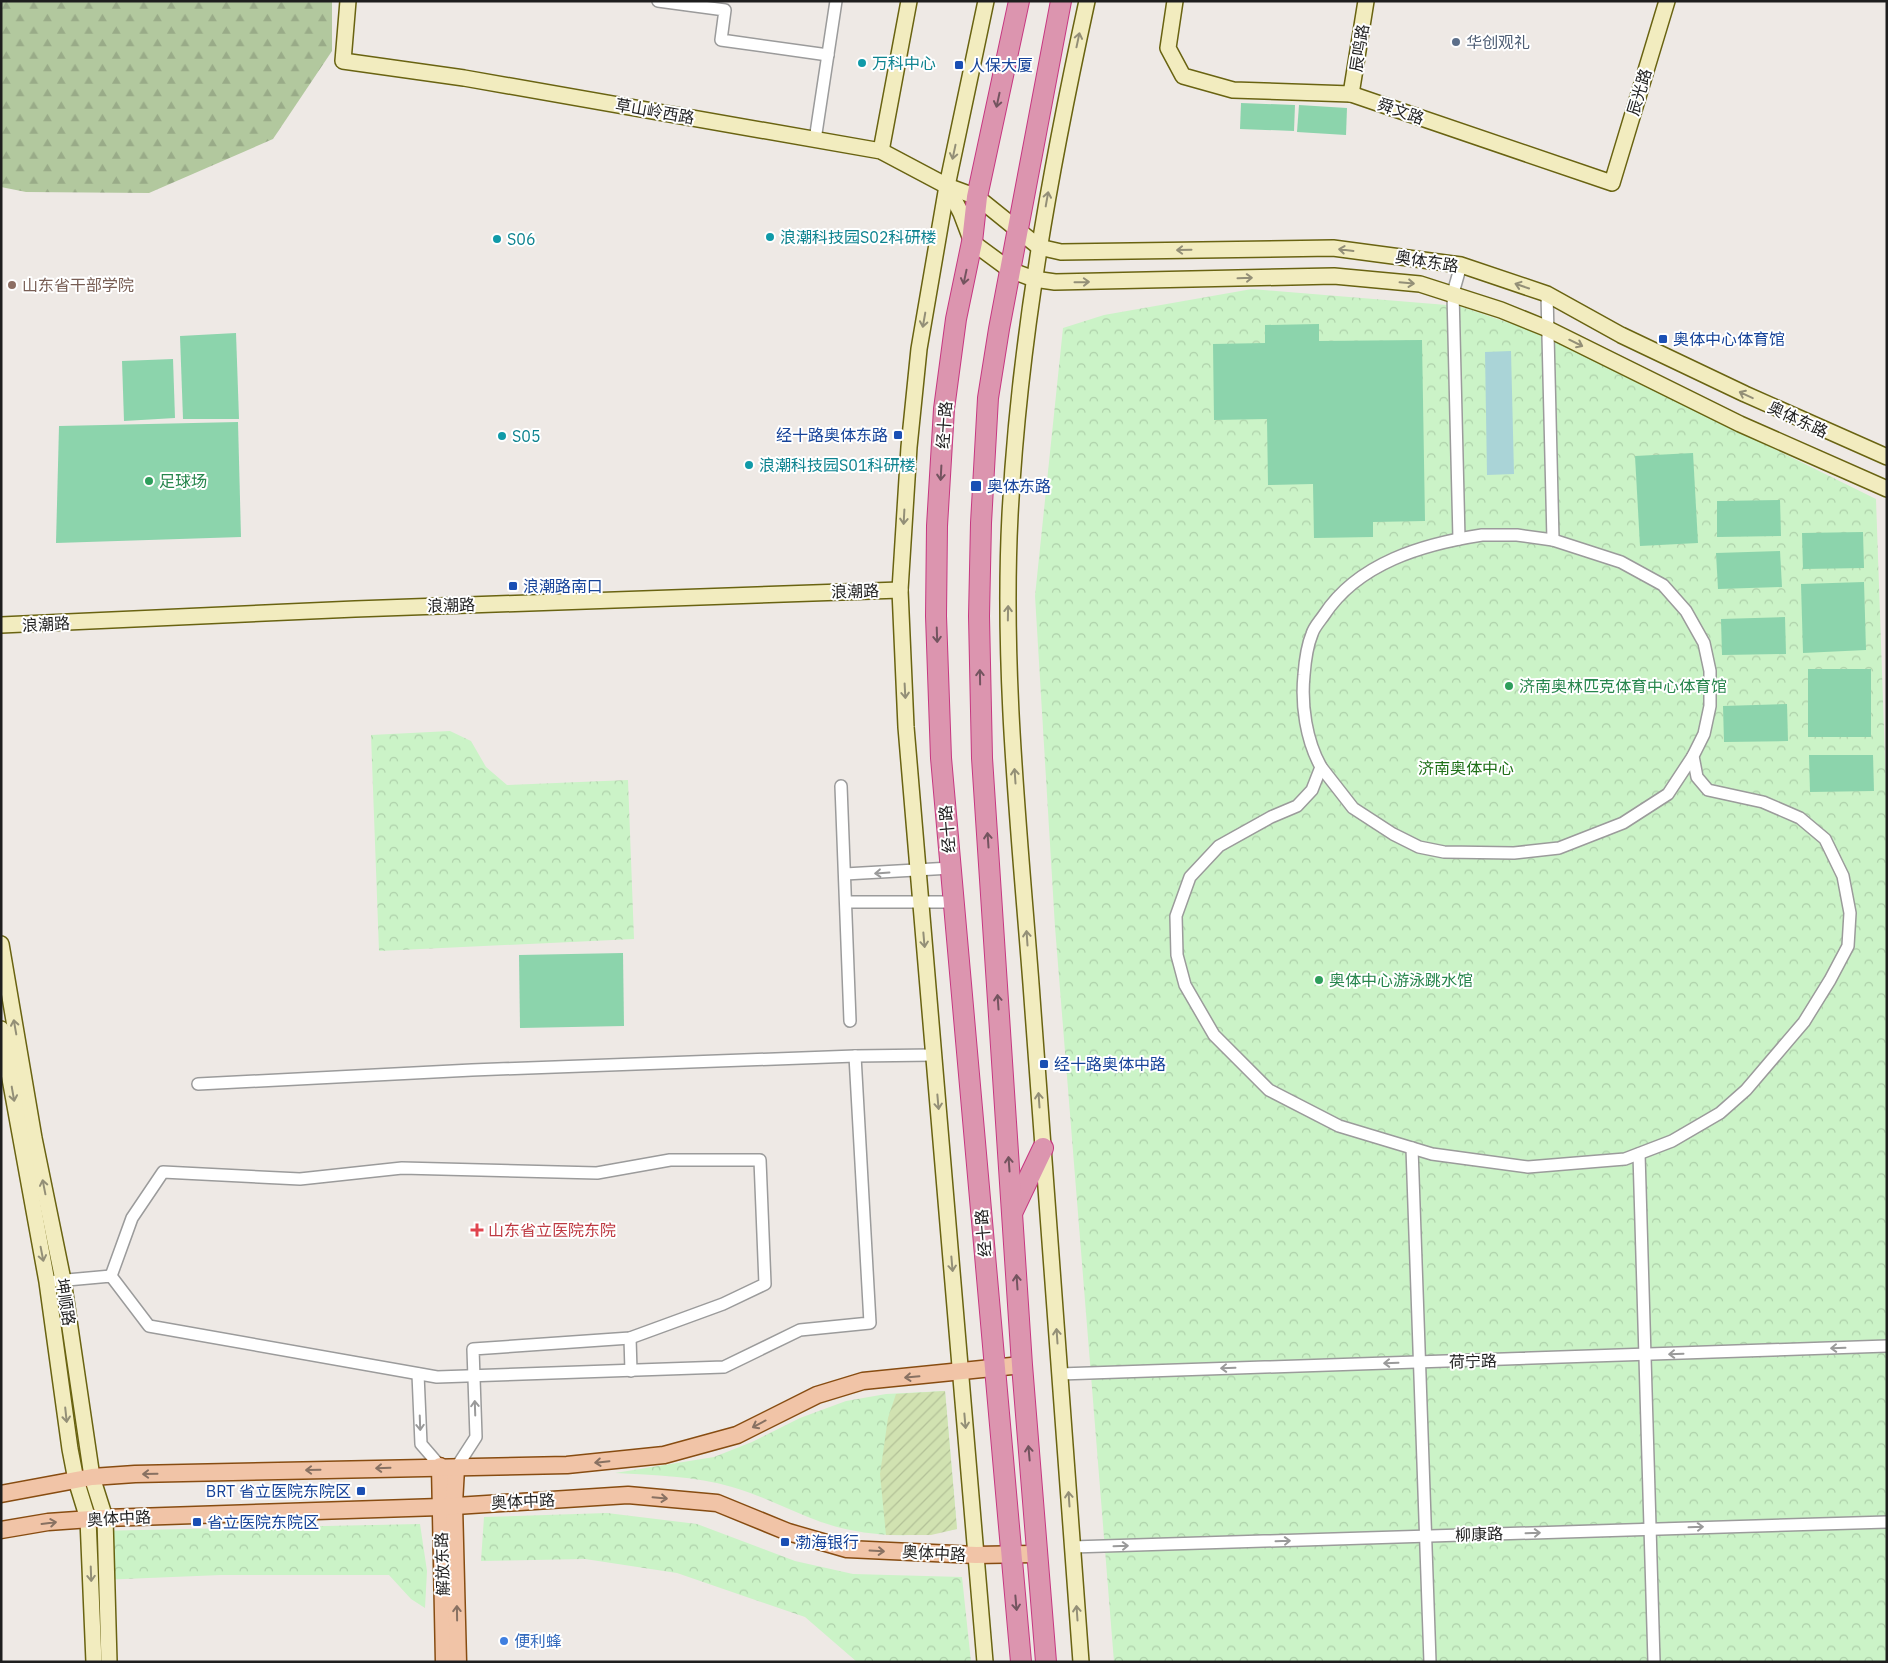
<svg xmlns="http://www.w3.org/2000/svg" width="1888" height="1663" font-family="'IBM Plex Sans','Noto Sans SC',sans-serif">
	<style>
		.forest { fill: url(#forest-firs) }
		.park { fill: url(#park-crowns) }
		.garden { fill: url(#garden-furrows) }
		.pitch { fill: #8cd4ac }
		.water { fill: #aad4d7 }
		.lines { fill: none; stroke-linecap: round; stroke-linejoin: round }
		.street-casing { stroke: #9b9b9b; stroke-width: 14 }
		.secondary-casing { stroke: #696311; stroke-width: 18 }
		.primary-casing { stroke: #874c11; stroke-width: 19 }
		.highway-casing { stroke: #c63881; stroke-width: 22 }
		.street { stroke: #fff; stroke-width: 11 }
		.secondary { stroke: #f2ecbf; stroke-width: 15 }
		.primary { stroke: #f1c4a7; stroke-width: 16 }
		.highway { stroke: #dc95af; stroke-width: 20 }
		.oneway { stroke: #938f77 }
		.oneway2 { stroke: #73545f }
		.oneway3 { stroke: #9a9a9a }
		.oneway4 { stroke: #887162 }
		.service-dot { fill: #5c6f8a; stroke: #fff; stroke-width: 2 }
		.culture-dot { fill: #0f9aa8; stroke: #fff; stroke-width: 2 }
		.transit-dot { fill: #1a4fb4; stroke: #fff; stroke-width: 2 }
		.education-dot { fill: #8d6e63; stroke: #fff; stroke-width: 2 }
		.leisure-dot { fill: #2e9e5b; stroke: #fff; stroke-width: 2 }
		.health-dot { fill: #e0444e; stroke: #fff; stroke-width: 2 }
		.shop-dot { fill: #3f7fe0; stroke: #fff; stroke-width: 2 }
		.labels { text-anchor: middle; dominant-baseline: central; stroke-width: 4; stroke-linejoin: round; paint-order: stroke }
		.service-label { font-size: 16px; fill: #4e5e75; stroke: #fff; text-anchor: start }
		.street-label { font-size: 16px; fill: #1e1e1e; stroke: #fff }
		.culture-label { font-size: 16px; fill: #0d838f; stroke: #fff; text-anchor: start }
		.transit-label { font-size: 16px; fill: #164399; stroke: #fff; text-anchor: start }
		.education-label { font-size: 16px; fill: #785e54; stroke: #fff; text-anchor: start }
		.leisure-label { font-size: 16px; fill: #27864d; stroke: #fff; text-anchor: start }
		.park-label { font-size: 16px; fill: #1f7018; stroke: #fff }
		.health-label { font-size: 16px; fill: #be3a42; stroke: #fff; text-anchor: start }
		.shop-label { font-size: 16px; fill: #366cbe; stroke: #fff; text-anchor: start }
	</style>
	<defs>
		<pattern id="forest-firs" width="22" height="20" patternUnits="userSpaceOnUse" patternTransform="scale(1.25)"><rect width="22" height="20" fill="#b2c89e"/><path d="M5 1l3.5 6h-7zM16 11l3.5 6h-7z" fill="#99ab88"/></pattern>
		<pattern id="park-crowns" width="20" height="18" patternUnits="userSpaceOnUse" patternTransform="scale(1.25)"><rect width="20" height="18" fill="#cbf3c7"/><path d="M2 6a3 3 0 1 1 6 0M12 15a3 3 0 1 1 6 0" fill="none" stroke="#aed0aa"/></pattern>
		<pattern id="garden-furrows" width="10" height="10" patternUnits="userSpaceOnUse" patternTransform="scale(1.25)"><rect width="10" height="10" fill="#d1e2b1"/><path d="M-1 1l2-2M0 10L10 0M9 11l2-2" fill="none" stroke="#b3c198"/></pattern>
	</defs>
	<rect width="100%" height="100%" fill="#eee9e5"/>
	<!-- forest -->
	<polygon class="forest" points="1,1 332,1 332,51 273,139 149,193 26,192 1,187"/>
	<!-- park -->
	<g class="park">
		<polygon points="1252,289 1459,306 1536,332 1876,499 1887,816 1887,1662 1114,1662 1055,927 1035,596 1063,328 1104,315"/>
		<polygon points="450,731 471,741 486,767 507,785 628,780 634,939 379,951 371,735"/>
		<path d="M945,1391l12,138c-45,10 -92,8 -136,-7 -30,-11 -58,-26 -89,-35 -37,-11 -78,-12 -117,-14l99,-16 38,-15 48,-24 46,-17 40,-7z"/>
		<polygon points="607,1513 697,1524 795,1561 853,1574 962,1577 971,1662 857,1662 805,1617 677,1573 585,1559 481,1561 484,1517"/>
		<polygon points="420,1524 427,1571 425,1608 411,1599 389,1575 221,1575 100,1580 95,1531"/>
	</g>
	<!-- garden -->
	<polygon class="garden" points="945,1391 957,1529 931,1535 886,1535 880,1474 888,1418 896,1394"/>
	<!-- pitch -->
	<g class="pitch">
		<polygon points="1241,103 1295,105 1294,131 1240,129"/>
		<polygon points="1299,105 1347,108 1346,135 1297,132"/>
		<polygon points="1319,324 1319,341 1422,340 1425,521 1373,522 1373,537 1314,538 1313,484 1268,485 1267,419 1214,420 1213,344 1265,343 1265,325"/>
		<polygon points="236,333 239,419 183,419 180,336"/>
		<polygon points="173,359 175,418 124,421 122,361"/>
		<polygon points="238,422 241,537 56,543 59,426"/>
		<polygon points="1693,453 1698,543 1640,546 1635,456"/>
		<polygon points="1780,500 1781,536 1717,537 1717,501"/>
		<polygon points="1863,532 1864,568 1803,569 1802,533"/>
		<polygon points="1780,551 1782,587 1718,589 1716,553"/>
		<polygon points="1864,582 1866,650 1803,653 1801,584"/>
		<polygon points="1785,617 1786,654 1722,655 1721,619"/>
		<rect x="1808" y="669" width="63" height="68"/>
		<polygon points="1787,704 1788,741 1724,742 1723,706"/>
		<polygon points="1809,755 1873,755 1874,791 1810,792"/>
		<polygon points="623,953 624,1026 520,1028 519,955"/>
	</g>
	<!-- water -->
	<polygon class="water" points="1511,351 1514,474 1487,475 1485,352"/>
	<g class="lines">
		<!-- street casing -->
		<g class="street-casing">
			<g id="street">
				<polyline points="658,1 725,10 721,40 828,55"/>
				<polyline points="815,140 836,1"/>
				<polyline points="1547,294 1553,540"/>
				<path d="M1482,535h35l36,5 68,22 42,23 23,26 18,32 6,28v35l-6,28 -11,22 4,21 11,13 55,12 37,16 25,21 18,37 7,37 -2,33 -18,34 -26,42 -58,68 -26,23 -48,28 -47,18 -97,8 -96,-13 -93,-28 -70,-36 -55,-55 -29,-50 -8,-30 -1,-39 14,-39 29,-31 52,-29 26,-11 15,-16 9,-23c-15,-27 -20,-62 -17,-92 1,-13 3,-29 8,-41 2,-7 8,-13 12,-19 34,-52 99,-71 158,-80z"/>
				<polyline points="1459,539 1453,293 1461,265"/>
				<polyline points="1321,767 1353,808 1393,834 1419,847 1444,852 1514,853 1559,848 1623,823 1668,794 1693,756"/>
				<polyline points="841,786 850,1021"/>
				<polyline points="845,874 951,868"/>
				<polyline points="846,902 954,902"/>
				<polyline points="198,1084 472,1070 855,1056 934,1055"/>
				<polyline points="1412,1148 1430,1662"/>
				<polyline points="1639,1154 1654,1662"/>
				<polyline points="111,1276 132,1218 163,1172 300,1179 402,1168 597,1173 670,1160 760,1160 765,1284 723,1304 630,1338 473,1349 476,1437 456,1468"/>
				<polyline points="56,1281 111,1276 149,1326 437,1377 724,1367 800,1330 870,1323 855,1056"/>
				<polyline points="630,1338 631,1371"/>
				<polyline points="418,1374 421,1444 440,1466"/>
				<polyline points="1060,1374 1887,1346"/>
				<polyline points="1072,1547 1887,1522"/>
			</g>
		</g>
		<!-- secondary casing -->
		<g class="secondary-casing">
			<g id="secondary">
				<polyline points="348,1 343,61 464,78 881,151 947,186 977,197 1039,247 1061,252 1333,248 1461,265 1547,294 1621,335 1745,394 1887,457"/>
				<polyline points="1175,1 1168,48 1183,76 1233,90 1351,94 1612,183 1667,1"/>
				<polyline points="1351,94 1366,1"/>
				<polyline points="881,151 909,1"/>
				<polyline points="947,186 961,213 972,242 1010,270 1034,279 1055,282 1334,276 1420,284 1501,310 1548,329 1740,424 1887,489"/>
				<polyline points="1,625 355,609 900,590"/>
				<polyline points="1,944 34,1138 63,1280 92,1477 105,1518 109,1662"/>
				<polyline points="1,1029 47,1282 70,1449 76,1480 88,1519 94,1662"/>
				<polyline points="985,1662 906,727 900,590 909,447 919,349 947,186 986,1"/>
				<path d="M1081,1662c-17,-226 -34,-452 -50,-678 -12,-156 -29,-312 -21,-469 9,-174 40,-344 77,-514"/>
			</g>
		</g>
		<!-- primary casing -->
		<g class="primary-casing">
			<g id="primary">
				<polyline points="440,1466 444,1662"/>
				<polyline points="456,1468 454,1504 458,1662"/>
				<polyline points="1,1494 92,1477 135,1474 567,1465 664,1455 737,1435 817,1395 863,1381 1022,1365"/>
				<polyline points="1,1530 48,1522 105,1518 440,1507 628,1495 717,1503 788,1532 847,1549 976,1555 1038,1554"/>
			</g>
		</g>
		<!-- highway casing -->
		<g class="highway-casing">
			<g id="highway">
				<polyline points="1019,1 977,197 972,242 956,319 944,409 937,526 936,616 941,758 1021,1662"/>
				<polyline points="1013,1211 1043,1148"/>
				<polyline points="1046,1662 1022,1365 982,758 979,616 981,523 988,398 999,329 1061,1"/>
			</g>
		</g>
		<!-- street -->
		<use href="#street" class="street"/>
		<!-- secondary -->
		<use href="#secondary" class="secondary"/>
		<!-- primary -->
		<use href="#primary" class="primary"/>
		<!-- highway -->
		<use href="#highway" class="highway"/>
	</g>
	<!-- one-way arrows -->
	<defs><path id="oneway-shaft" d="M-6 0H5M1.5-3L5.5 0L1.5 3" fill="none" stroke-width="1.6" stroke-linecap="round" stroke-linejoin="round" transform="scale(1.25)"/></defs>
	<g class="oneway">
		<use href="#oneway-shaft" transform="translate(1078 40) rotate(-78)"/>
		<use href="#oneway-shaft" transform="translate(954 152) rotate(102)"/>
		<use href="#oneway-shaft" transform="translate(1047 199) rotate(-80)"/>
		<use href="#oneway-shaft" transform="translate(1184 250) rotate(179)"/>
		<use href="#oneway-shaft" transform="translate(1346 250) rotate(-173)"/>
		<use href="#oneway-shaft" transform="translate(1245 278) rotate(-2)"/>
		<use href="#oneway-shaft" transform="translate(1082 282) rotate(-1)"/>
		<use href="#oneway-shaft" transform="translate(1407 283) rotate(5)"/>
		<use href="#oneway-shaft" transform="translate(1522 286) rotate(-161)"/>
		<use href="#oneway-shaft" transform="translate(924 320) rotate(100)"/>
		<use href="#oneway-shaft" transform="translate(1576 343) rotate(26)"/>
		<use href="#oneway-shaft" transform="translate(1746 395) rotate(-155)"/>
		<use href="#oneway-shaft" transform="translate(904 517) rotate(93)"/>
		<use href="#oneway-shaft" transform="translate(1008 613) rotate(-89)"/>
		<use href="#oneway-shaft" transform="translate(905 691) rotate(87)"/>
		<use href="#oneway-shaft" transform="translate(1015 776) rotate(-94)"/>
		<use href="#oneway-shaft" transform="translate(1027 938) rotate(-94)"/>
		<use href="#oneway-shaft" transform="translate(924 940) rotate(85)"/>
		<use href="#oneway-shaft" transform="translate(15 1027) rotate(-100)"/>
		<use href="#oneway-shaft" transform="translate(13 1094) rotate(80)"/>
		<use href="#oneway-shaft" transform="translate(1039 1100) rotate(-94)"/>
		<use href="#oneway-shaft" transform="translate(938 1102) rotate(85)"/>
		<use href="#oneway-shaft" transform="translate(44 1187) rotate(-101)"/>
		<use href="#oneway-shaft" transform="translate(42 1254) rotate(79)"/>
		<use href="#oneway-shaft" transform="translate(952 1264) rotate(85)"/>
		<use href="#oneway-shaft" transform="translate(1057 1336) rotate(-94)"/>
		<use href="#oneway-shaft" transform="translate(66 1415) rotate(84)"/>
		<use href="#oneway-shaft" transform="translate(965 1421) rotate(85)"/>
		<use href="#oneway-shaft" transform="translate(1069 1499) rotate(-94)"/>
		<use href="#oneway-shaft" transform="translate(91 1574) rotate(88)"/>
		<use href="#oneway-shaft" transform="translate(1077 1613) rotate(-94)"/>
	</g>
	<g class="oneway2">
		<use href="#oneway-shaft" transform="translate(998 100) rotate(102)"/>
		<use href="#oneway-shaft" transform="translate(965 277) rotate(102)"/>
		<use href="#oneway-shaft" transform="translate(941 473) rotate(93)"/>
		<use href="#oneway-shaft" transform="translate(937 635) rotate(88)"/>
		<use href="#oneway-shaft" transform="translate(980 677) rotate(-91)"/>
		<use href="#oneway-shaft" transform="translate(988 840) rotate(-94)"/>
		<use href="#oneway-shaft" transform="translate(998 1002) rotate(-94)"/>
		<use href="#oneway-shaft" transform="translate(1009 1164) rotate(-94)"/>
		<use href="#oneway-shaft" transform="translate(1017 1282) rotate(-94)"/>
		<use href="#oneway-shaft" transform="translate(1029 1453) rotate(-95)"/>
		<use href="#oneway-shaft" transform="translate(1016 1603) rotate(85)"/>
	</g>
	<g class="oneway3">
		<use href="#oneway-shaft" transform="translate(882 873) rotate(176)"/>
		<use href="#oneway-shaft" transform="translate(1838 1348) rotate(178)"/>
		<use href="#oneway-shaft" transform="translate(1676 1354) rotate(178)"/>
		<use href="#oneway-shaft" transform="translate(1391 1363) rotate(178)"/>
		<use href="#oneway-shaft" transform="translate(1228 1368) rotate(178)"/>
		<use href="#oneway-shaft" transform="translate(475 1408) rotate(-92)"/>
		<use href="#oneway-shaft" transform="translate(420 1423) rotate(88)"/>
		<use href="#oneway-shaft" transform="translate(1696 1527) rotate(-2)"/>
		<use href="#oneway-shaft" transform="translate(1533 1533) rotate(-2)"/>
		<use href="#oneway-shaft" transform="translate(1283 1541) rotate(-2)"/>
		<use href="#oneway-shaft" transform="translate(1121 1546) rotate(-2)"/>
	</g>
	<g class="oneway4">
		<use href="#oneway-shaft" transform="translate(912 1377) rotate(175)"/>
		<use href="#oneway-shaft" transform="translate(759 1424) rotate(152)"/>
		<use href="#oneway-shaft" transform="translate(602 1462) rotate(174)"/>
		<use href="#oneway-shaft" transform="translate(383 1468) rotate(178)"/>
		<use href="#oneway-shaft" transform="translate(313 1470) rotate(179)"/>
		<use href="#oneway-shaft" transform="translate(150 1474) rotate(179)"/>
		<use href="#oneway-shaft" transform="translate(660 1498) rotate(5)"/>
		<use href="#oneway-shaft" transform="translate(49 1523) rotate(-7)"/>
		<use href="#oneway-shaft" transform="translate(877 1551) rotate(3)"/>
		<use href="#oneway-shaft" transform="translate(457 1613) rotate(-91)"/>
	</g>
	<!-- markers -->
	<circle class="service-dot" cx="1456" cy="42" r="5"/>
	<g class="culture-dot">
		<circle cx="862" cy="63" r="5"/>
		<circle cx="770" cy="237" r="5"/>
		<circle cx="497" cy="239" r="5"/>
		<circle cx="502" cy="436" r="5"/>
		<circle cx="749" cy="465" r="5"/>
	</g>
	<g class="transit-dot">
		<rect x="954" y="60" width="10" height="10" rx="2.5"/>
		<rect x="1658" y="334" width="10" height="10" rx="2.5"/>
		<rect x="893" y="430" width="10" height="10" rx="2.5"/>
		<rect x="970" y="480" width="12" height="12" rx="2.5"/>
		<rect x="508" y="581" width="10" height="10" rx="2.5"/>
		<rect x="1039" y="1059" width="10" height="10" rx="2.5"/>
		<rect x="356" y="1486" width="10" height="10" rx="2.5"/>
		<rect x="192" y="1517" width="10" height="10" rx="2.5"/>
		<rect x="780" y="1537" width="10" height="10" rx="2.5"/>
	</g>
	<circle class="education-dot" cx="12" cy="285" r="5"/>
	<g class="leisure-dot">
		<circle cx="149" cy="481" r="5"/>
		<circle cx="1509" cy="686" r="5"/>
		<circle cx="1319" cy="980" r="5"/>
	</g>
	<path class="health-dot" d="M474.5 1222.5h5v5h5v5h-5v5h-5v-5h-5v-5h5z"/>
	<circle class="shop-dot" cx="504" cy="1641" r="5"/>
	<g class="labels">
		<!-- service labels -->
		<g class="service-label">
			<text x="1466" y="42">华创观礼</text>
		</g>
		<!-- street labels -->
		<g class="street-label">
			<text transform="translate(1359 48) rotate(-81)">辰鸣路</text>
			<text transform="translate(1639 92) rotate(-73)">辰光路</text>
			<text transform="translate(655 111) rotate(10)">草山岭西路</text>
			<text transform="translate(1401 111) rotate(19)">舜文路</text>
			<text transform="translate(1427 261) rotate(9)">奥体东路</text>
			<text transform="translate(1798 419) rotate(25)">奥体东路</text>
			<text transform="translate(944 425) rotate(-86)">经十路</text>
			<text transform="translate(855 591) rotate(-2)">浪潮路</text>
			<text transform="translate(451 605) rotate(-2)">浪潮路</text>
			<text transform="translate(46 624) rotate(-3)">浪潮路</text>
			<text transform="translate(947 829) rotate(-95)">经十路</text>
			<text transform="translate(983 1233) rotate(-95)">经十路</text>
			<text transform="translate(66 1302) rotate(81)">坤顺路</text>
			<text transform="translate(1473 1361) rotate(-1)">荷宁路</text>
			<text transform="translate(523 1501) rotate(-3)">奥体中路</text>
			<text transform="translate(119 1518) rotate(-3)">奥体中路</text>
			<text transform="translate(1479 1534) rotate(-2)">柳康路</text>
			<text transform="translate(934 1553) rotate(3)">奥体中路</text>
			<text transform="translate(442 1564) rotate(-92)">解放东路</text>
		</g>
		<!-- culture labels -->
		<g class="culture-label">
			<text x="872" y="63">万科中心</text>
			<text x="780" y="237">浪潮科技园S02科研楼</text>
			<text x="507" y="239">S06</text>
			<text x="512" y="436">S05</text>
			<text x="759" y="465">浪潮科技园S01科研楼</text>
		</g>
		<!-- transit labels -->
		<g class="transit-label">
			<text x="969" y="65">人保大厦</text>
			<text x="1673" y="339">奥体中心体育馆</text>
			<text x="888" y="435" text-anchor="end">经十路奥体东路</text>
			<text x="987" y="486">奥体东路</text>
			<text x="523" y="586">浪潮路南口</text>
			<text x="1054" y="1064">经十路奥体中路</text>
			<text x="351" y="1491" text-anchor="end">BRT 省立医院东院区</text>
			<text x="207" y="1522">省立医院东院区</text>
			<text x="795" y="1542">渤海银行</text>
		</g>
		<!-- education labels -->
		<g class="education-label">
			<text x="22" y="285">山东省干部学院</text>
		</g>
		<!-- leisure labels -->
		<g class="leisure-label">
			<text x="159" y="481">足球场</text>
			<text x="1519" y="686">济南奥林匹克体育中心体育馆</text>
			<text x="1329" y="980">奥体中心游泳跳水馆</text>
		</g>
		<!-- park labels -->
		<g class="park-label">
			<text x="1466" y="768">济南奥体中心</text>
		</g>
		<!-- health labels -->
		<g class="health-label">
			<text x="488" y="1230">山东省立医院东院</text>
		</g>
		<!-- shop labels -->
		<g class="shop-label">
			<text x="514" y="1641">便利蜂</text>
		</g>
	</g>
	<!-- border -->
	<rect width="1888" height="1663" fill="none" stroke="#1e1e1e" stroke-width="5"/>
</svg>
